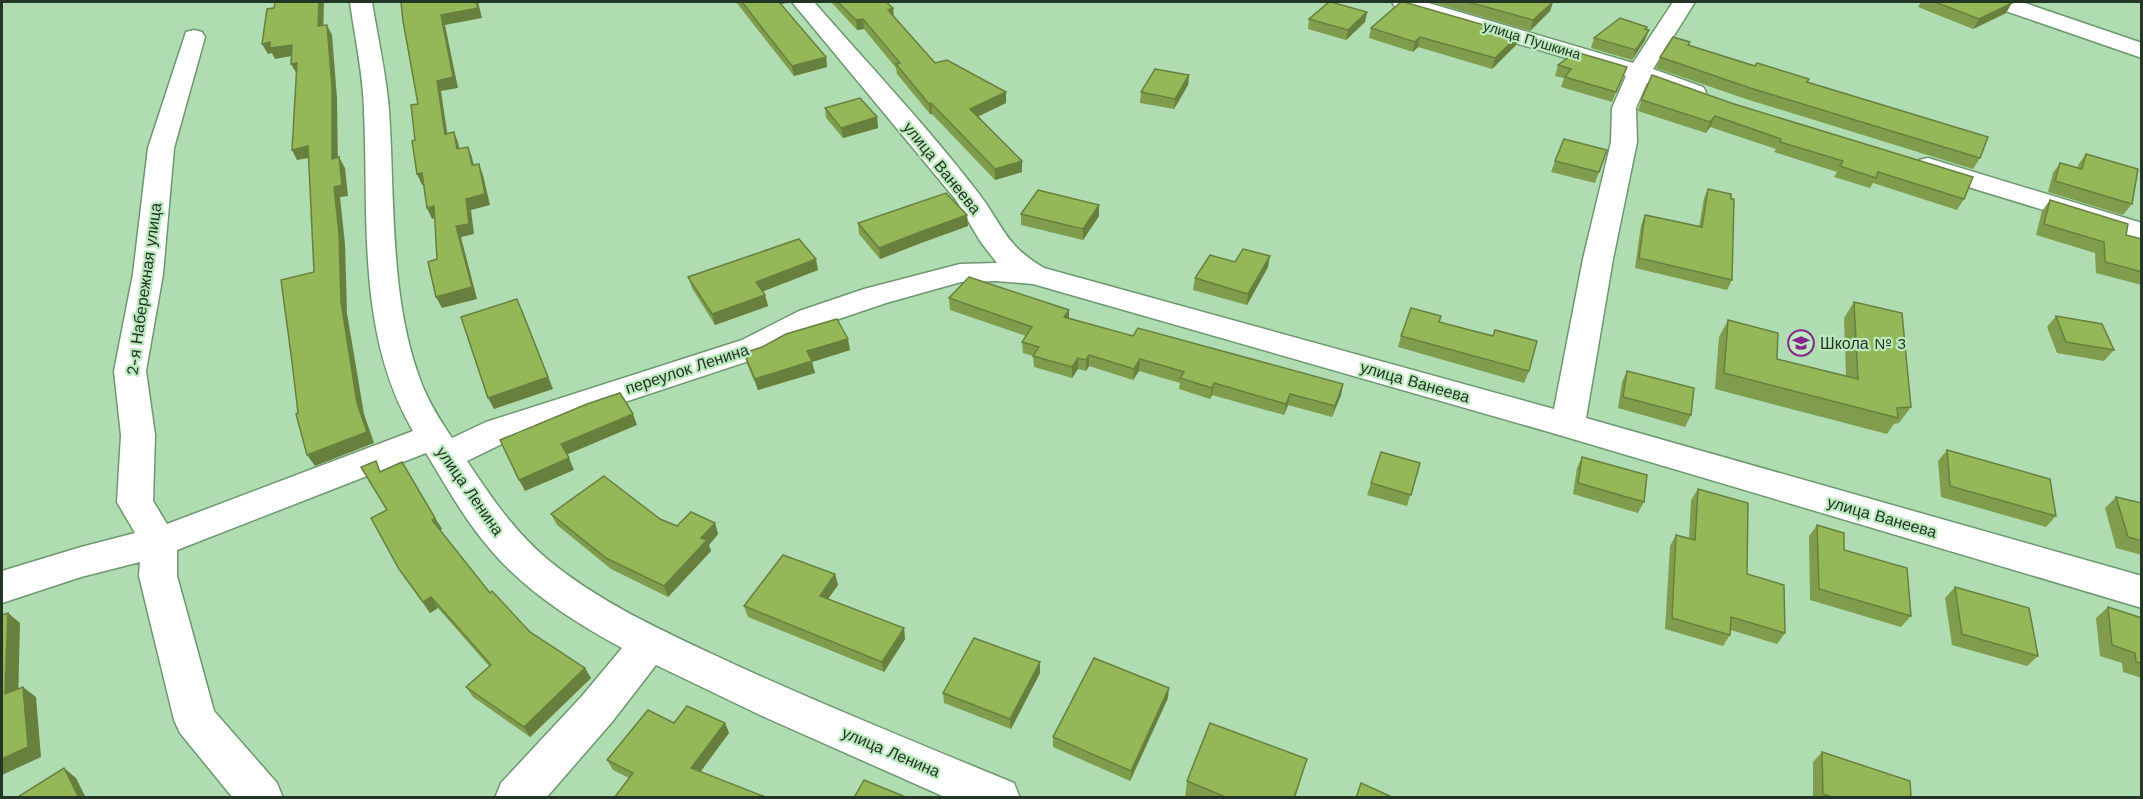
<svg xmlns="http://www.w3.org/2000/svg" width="2143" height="799" font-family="'Work Sans',sans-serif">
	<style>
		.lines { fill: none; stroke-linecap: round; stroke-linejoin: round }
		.street-casing { stroke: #6d976f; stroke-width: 3 }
		.secondary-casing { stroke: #6d976f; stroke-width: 3 }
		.street { fill: #fff; fill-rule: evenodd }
		.secondary { fill: #fff; fill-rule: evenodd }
		.wall { fill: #7f9d4c }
		.shaded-wall { fill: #68803e }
		.building { fill: #94b758; stroke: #68803e; stroke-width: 1.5 }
		.labels { text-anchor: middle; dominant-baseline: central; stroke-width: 4.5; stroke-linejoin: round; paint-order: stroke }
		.far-street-label { font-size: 14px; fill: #233524; stroke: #bce9be }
		.street-label { font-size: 16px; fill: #233524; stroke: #bce9be }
		.poi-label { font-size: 16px; fill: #233524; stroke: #bce9be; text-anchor: start }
	</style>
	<rect width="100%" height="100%" fill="#afdcb1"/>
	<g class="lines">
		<!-- street casing -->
		<g class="street-casing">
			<g id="street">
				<path d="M350,2h22c6,37 14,71 17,108 6,88 0,189 32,272 8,21 19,38 31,56l34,-16 256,-82 57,-29 65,-22 96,-25 37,-1 -17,-22 -24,-41 -164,-198h22c54,62 112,123 162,188 27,34 27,54 68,78l510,141 29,-150 28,-117 1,-34 14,-32 -231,-69 -3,-5h33l208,61 40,-61h22l-42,67 50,18 3,5 -3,5 -9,2 -9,-2 -38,-14 -11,25 1,34 -24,117 -27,159 556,158v32l-593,-176 -516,-148 -37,-3 -35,1 -75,21 -65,22 -57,31 -254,84 -43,21c24,36 47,70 80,98 53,44 116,72 178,101 95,44 192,83 289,123l6,15h-73l-187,-83 -104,-50 -44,57 -66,76h-51l6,-15 81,-87 40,-48c-48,-26 -97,-57 -132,-99 -25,-29 -44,-63 -64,-96l-249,97v26l37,135 63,72 6,15h-50l-53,-65 -6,-13 -35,-144 1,-14 -59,15 -79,26v-32l79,-24 54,-14 -18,-31 4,-67 -7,-64 19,-97 15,-126 38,-116 8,-2 8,2 3,5 -31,111 -11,126 -17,97 9,64 -2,66 14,23 246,-93c-57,-98 -44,-212 -49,-321 -1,-37 -9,-71 -14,-108z"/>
				<polygon points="1928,158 2142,223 2142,240 1919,172 1915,166 1919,160"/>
			</g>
		</g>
		<!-- secondary casing -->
		<g class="secondary-casing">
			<polygon id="secondary" points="1991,2 2022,2 2142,43 2142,58 1994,7"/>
		</g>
		<!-- street -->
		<use href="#street" class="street"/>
		<!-- secondary -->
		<use href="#secondary" class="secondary"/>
	</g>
	<!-- wall -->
	<g class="wall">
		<polygon points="736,2 791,2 781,4 826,57 827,67 794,76"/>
		<polygon points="831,2 886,2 893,8 894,16 935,63 1006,92 1006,103 978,116 1022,161 1022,172 995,180 932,114 930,114 897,74 896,68 864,29 857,30"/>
		<polygon points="1431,2 1553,2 1550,11 1530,31"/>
		<polygon points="1921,2 2006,2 2006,13 1973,29 1918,7"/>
		<polygon points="1367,12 1365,22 1346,40 1308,29 1309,19"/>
		<polygon points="1647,27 1645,40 1632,60 1591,48 1594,38"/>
		<polygon points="1371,28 1519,35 1516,45 1492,69 1418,47 1413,52 1369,38"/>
		<polygon points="1689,46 1755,66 1809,79 1808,82 1980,158 1973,169 1746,99 1656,68 1660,57"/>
		<polygon points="1558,65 1627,67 1612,102 1561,87 1564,78 1555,76"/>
		<polygon points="1189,75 1188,85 1174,109 1140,103 1141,92"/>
		<polygon points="1652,75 1964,199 1957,210 1873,183 1870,188 1834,177 1837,172 1774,152 1776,149 1710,127 1706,133 1638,111 1642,98"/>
		<polygon points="825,108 877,117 878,128 843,138 826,118"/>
		<polygon points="1607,150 1595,183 1551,172 1555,161"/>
		<polygon points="2086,154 2132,204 2123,215 2048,192 2053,173 2060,163 2078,168 2078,165"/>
		<polygon points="1708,189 1731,199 1732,280 1727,290 1635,268 1641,225 1645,215 1699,227 1704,198"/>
		<polygon points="2050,200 2126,235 2142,239 2142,285 2096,273 2095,253 2036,235 2042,211"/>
		<polygon points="1021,214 1099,216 1083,240 1021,225"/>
		<polygon points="967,215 968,226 921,243 880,259 859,234 858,223"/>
		<polygon points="1235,262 1268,267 1247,305 1193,290 1195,278"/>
		<polygon points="818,270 763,291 765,295 768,306 715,325 692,288 688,277"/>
		<polygon points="949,298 1069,318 1133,336 1343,384 1341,395 1332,417 1288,405 1284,415 1212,395 1210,399 1179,389 1180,383 1139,371 1133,380 1089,366 1086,371 1078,369 1072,378 1034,367 1033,356 1023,353 1022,342 1026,336 950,310"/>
		<polygon points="1854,302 1911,407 1899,423 1894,424 1887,434 1715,389 1719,337 1728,320 1777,359 1846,376 1844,318"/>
		<polygon points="2056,316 2114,350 2104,361 2057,353 2047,327"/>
		<polygon points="1439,322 1493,336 1529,371 1524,383 1398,347 1401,336"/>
		<polygon points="850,350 812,362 815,373 758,390 747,364 744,353"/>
		<polygon points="1627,371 1691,415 1685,427 1618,408 1622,382"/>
		<polygon points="1947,450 2056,516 2046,527 1941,497 1938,461"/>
		<polygon points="1582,457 1644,502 1638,513 1573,494 1577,468"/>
		<polygon points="402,462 442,529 440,530 490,593 530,632 591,678 530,737 473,697 466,687 489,666 438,608 430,613 399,569 387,510 383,471"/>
		<polygon points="1420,463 1407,506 1367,495 1371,483"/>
		<polygon points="1698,489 1747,574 1785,633 1777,644 1731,630 1730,635 1723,646 1665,629 1670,546 1676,535 1689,539 1691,500"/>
		<polygon points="2116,497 2142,503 2142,555 2116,548 2105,508"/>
		<polygon points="551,514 660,519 677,526 715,523 718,534 709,545 711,551 668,597 611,569 557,525"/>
		<polygon points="1817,525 1844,550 1911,616 1901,627 1810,600 1809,536"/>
		<polygon points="835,574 838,585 828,599 904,628 905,639 884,672 748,617 744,606"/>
		<polygon points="1955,587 2038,656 2027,666 1952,645 1945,598"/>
		<polygon points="2108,607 2142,618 2142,678 2123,672 2122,663 2100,656 2096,618"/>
		<polygon points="1040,662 1040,673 1011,729 944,703 943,693"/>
		<polygon points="1168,698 1130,781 1053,747 1053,737"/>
		<polygon points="674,723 725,723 729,733 629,778 613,770 607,760"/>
		<polygon points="1822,752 1911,798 1813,798 1813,762"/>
		<polygon points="1187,781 1300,783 1295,798 1185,798"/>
	</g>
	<!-- shaded-wall -->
	<g class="shaded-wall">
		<polygon points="319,2 324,2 323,37 318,26"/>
		<polygon points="476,2 478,2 482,18 445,25 458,88 441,91 449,145 445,134 437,81 441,15"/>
		<polygon points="775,2 791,2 776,5"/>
		<polygon points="1553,2 1550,11 1530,31 1533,20"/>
		<polygon points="2012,3 2006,13 1973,29 1979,19"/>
		<polygon points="893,8 894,18 888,10"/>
		<polygon points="1367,12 1365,22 1346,40 1348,30"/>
		<polygon points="863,19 864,29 857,30 856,20"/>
		<polygon points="327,25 332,35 337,98 338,170 332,159"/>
		<polygon points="1649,30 1645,40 1632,60 1636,50"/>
		<polygon points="1519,35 1516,45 1492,69 1495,58"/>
		<polygon points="1420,37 1418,47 1413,52 1415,42"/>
		<polygon points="270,42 292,45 297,55 275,59 272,53 268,54 262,44"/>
		<polygon points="826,57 827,67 794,76 792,66"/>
		<polygon points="297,63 297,74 291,64"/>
		<polygon points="1189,75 1188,85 1174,109 1175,99"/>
		<polygon points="1006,92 1006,103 971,120 970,109"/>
		<polygon points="931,103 932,114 930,114 929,104"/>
		<polygon points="1715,116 1710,127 1706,133 1710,122"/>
		<polygon points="877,117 878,128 843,138 841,128"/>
		<polygon points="454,132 458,142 462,160 457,149"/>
		<polygon points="308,146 314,157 297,160 292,150"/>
		<polygon points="468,147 472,157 476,176 472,165"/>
		<polygon points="339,157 345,168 348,196 340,197 345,244 347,313 364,414 374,443 315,466 307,455 357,403 341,302 334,187"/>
		<polygon points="1022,161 1022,172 995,180 995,169"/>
		<polygon points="479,164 483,175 490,205 471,210 474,234 461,237 477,299 442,308 436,297 456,226"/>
		<polygon points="422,173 427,184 422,185 417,174"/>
		<polygon points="1099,205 1099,216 1083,240 1083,229"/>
		<polygon points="434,206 439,217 432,219 427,208"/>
		<polygon points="967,215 968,226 921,243 880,259 879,248 920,232"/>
		<polygon points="1270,256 1268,267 1247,305 1248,294"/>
		<polygon points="816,259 818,270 759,293 756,282"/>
		<polygon points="765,295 768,306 715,325 712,314"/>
		<polygon points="522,310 553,389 494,409 488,398"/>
		<polygon points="1069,310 1069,321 1064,317"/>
		<polygon points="848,339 850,350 812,362 815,373 758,390 755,379 807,351"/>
		<polygon points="1089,355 1089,366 1086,371 1086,360"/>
		<polygon points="1078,358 1078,369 1072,378 1072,367"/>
		<polygon points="1140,359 1139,371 1133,380 1134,369"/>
		<polygon points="1214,383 1212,395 1210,399 1212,388"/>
		<polygon points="1343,384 1341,395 1332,417 1335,406"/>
		<polygon points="1290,394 1288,405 1284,415 1286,404"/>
		<polygon points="633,414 637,425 566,455 561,444"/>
		<polygon points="569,458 574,470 525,491 519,480"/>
		<polygon points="435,518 442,529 439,531 432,520"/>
		<polygon points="715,523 718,534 709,545 711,551 668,597 664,586 701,538"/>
		<polygon points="835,574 838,585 823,606 820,596"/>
		<polygon points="431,597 438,608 430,613 423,602"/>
		<polygon points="8,613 20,623 18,705 5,694"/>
		<polygon points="904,628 905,639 884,672 882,662"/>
		<polygon points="1040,662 1040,673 1011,729 1010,719"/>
		<polygon points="585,668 591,678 530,737 524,727"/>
		<polygon points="23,687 36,697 41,757 2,775 2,759"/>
		<polygon points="1169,688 1168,698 1130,781 1131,771"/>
		<polygon points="725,723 729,733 696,778 691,768"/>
		<polygon points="64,768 76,778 86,798 79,798"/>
	</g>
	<!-- building -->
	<g class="building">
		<polygon points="275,2 319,2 318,26 327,25 332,87 332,159 339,157 342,185 334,187 339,233 341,302 357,403 367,432 307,455 296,414 298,413 292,362 281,280 314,272 308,146 292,150 297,63 291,64 292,45 270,48 270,42 262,44 267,9 274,8"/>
		<polygon points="401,2 476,2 478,8 441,15 453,77 437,81 445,134 454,132 457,149 468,147 472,165 479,164 485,194 466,199 469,224 456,226 472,287 436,297 428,262 437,259 434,206 427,208 422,173 417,174 412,141 415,140 411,105 418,104 403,21"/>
		<polygon points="742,2 779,2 826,57 792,66"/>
		<polygon points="838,2 886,2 893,8 888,10 935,63 947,60 1006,92 970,109 1022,161 995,169 931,103 929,104 896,64 900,63 863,19 856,20"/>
		<polygon points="1329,2 1331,2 1367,12 1348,30 1309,19"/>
		<polygon points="1401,2 1404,2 1519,35 1495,58 1420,37 1415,42 1371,28"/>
		<polygon points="1468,2 1553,2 1533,20"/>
		<polygon points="1935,2 2006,2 2012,3 1979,19"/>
		<polygon points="1620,18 1647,27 1645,29 1649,30 1636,50 1594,38"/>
		<polygon points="1673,37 1690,42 1688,45 1755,66 1757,63 1809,79 1807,82 1988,137 1980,158 1750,88 1660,57"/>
		<polygon points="1576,52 1627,67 1616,92 1565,77 1571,69 1558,65"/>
		<polygon points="1155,69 1189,75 1175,99 1141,92"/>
		<polygon points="1652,75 1731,103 1973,177 1964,199 1878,172 1876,178 1840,166 1843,161 1780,142 1781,139 1715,116 1710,122 1642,100 1642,98"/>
		<polygon points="860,98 877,117 841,128 825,108"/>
		<polygon points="1564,139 1607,150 1599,172 1555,161"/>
		<polygon points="2086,154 2138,169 2132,204 2055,181 2060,163 2082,169"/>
		<polygon points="1708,189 1731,194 1731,199 1734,199 1732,280 1639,258 1645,215 1702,227"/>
		<polygon points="1038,190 1099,205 1083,229 1021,214"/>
		<polygon points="946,193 967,215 920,232 879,248 858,223"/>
		<polygon points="2050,200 2128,224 2126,235 2142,239 2142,272 2105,262 2104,242 2044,224"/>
		<polygon points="799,239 816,259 756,282 765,295 712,314 688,277"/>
		<polygon points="1243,249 1270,256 1248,294 1195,278 1210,255 1235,262"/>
		<polygon points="969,277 1069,310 1064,317 1133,336 1138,328 1343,384 1335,406 1290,394 1286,404 1214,383 1212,388 1180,378 1184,372 1140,359 1134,369 1089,355 1086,360 1078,358 1072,367 1033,356 1039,347 1022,342 1032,327 949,298"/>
		<polygon points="517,299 548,377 488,398 461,317"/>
		<polygon points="1854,302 1902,313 1911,407 1897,408 1898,418 1724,373 1728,320 1778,333 1777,359 1858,379"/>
		<polygon points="1411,308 1441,316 1439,322 1493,336 1495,330 1537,341 1529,371 1401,336"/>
		<polygon points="2056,316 2102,324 2114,350 2066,342"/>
		<polygon points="837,319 848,339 807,351 812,361 755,379 744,353 762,347 786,334"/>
		<polygon points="1627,371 1694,388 1691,415 1623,397"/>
		<polygon points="620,393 633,414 561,444 569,458 519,480 500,440 587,404"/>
		<polygon points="1947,450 2050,479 2056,516 1950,486"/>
		<polygon points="1381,452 1420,463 1411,495 1371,483"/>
		<polygon points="1582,457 1647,475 1644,502 1578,483"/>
		<polygon points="376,461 380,472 402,462 435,518 432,520 490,593 492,591 530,632 585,668 524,727 466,687 491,665 431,597 423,602 399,569 371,518 387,510 361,467"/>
		<polygon points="604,476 660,519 677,526 691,512 715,523 701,538 707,540 664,586 606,558 551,514"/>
		<polygon points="1698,489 1748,503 1747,574 1784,585 1785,633 1731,617 1730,635 1672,618 1676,535 1695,540"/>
		<polygon points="2116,497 2142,503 2142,541 2128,537"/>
		<polygon points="1817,525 1844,533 1844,550 1907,568 1911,616 1819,589"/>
		<polygon points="783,555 835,574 820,596 904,628 882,662 744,606"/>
		<polygon points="1955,587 2029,608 2038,656 1962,634"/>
		<polygon points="2108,607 2142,618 2142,663 2136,662 2135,653 2112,645"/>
		<polygon points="8,613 5,694 23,687 28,747 2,759 2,615"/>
		<polygon points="974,638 1040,662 1010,719 943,693"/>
		<polygon points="1094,658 1169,688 1131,771 1053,737"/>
		<polygon points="687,706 725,723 691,768 768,798 614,798 633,773 607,760 648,710 674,723"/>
		<polygon points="1210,723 1307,759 1294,798 1228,798 1187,781"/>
		<polygon points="1822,752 1910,781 1911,798 1834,798 1823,794"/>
		<polygon points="64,768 79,798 16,798"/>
		<polygon points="864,780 908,798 854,798"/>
		<polygon points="1361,783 1394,798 1356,798"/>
	</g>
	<!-- icons -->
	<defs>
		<g id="school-ring" transform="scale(1.35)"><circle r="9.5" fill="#bce9be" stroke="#88248d" stroke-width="1.5"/><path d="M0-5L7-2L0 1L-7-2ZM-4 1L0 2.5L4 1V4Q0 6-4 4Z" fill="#88248d"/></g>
	</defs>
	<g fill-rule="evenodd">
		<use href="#school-ring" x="1801" y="343"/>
	</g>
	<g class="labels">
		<!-- far-street labels -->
		<g class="far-street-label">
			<text transform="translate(1532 40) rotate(17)">улица Пушкина</text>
		</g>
		<!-- street labels -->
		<g class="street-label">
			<text transform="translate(942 168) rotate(51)">улица Ванеева</text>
			<text transform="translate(144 289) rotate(-82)">2-я Набережная улица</text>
			<text transform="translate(687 369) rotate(-18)">переулок Ленина</text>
			<text transform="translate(1415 382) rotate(16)">улица Ванеева</text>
			<text transform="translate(470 491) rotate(55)">улица Ленина</text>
			<text transform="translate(1882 517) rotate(16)">улица Ванеева</text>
			<text transform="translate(891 752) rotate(23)">улица Ленина</text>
		</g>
		<!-- poi labels -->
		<g class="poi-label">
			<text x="1820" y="343">Школа № 3</text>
		</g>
	</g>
	<!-- border -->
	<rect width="2143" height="799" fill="none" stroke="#233524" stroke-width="6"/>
</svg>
